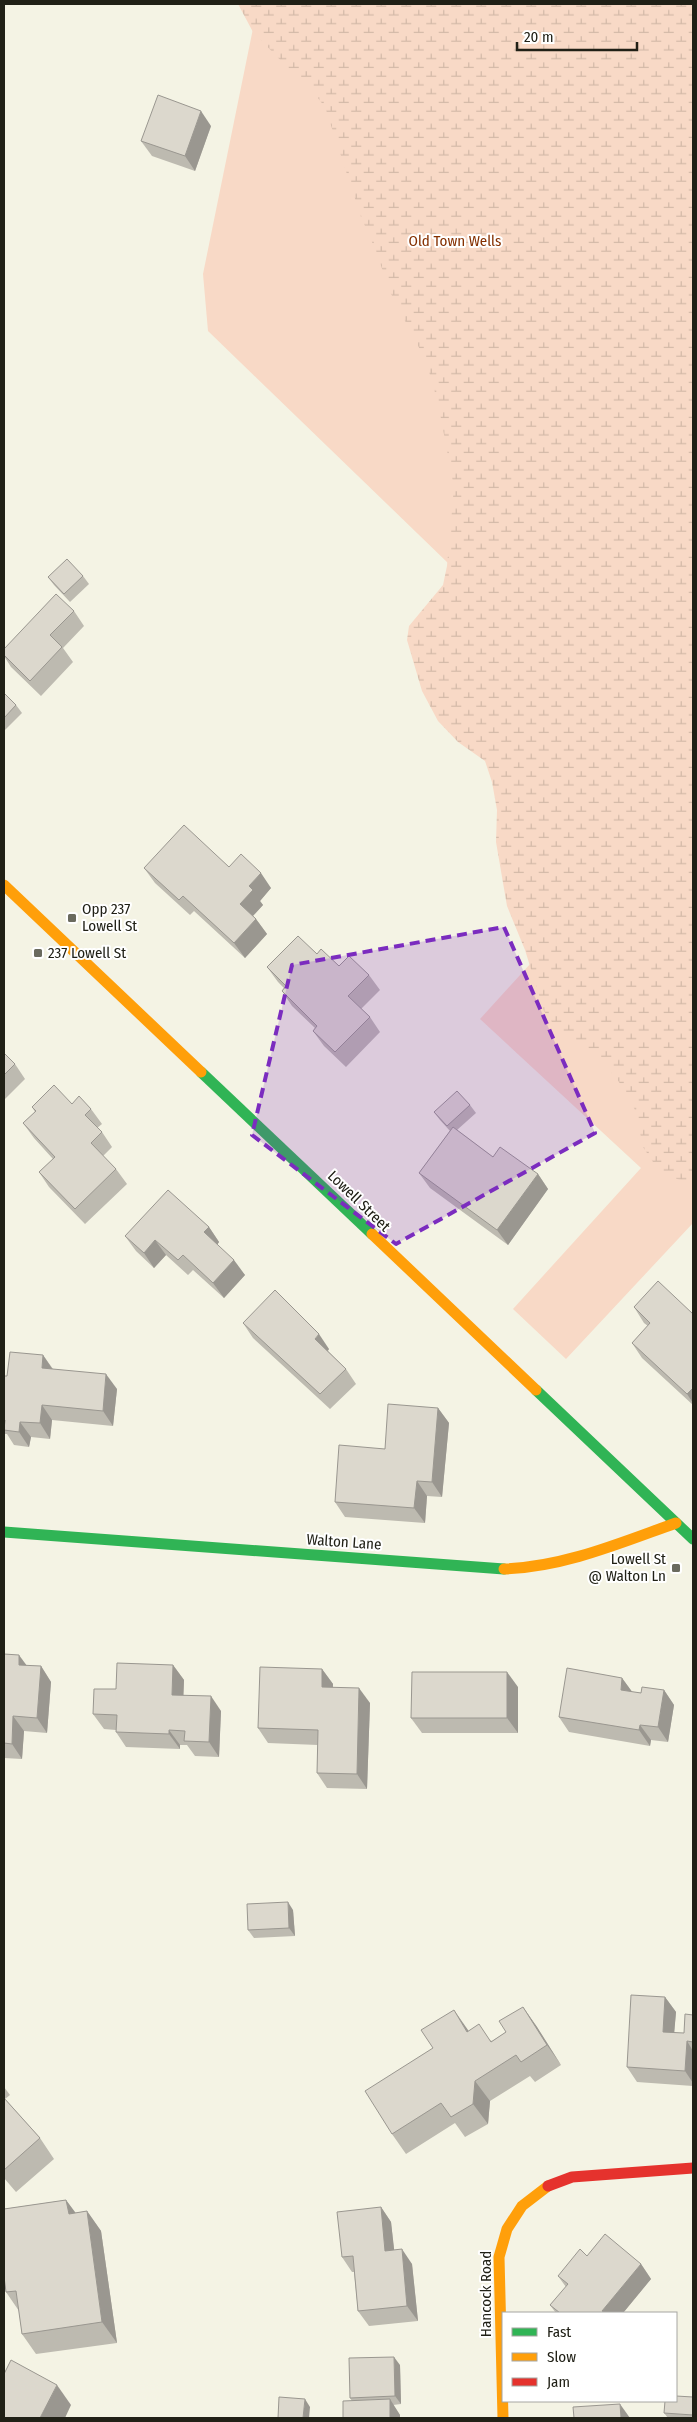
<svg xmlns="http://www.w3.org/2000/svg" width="697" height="2422" font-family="'Fira Sans Condensed',sans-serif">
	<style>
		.green { fill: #f8d9c6 }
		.wetland { fill: url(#wetland-marsh) }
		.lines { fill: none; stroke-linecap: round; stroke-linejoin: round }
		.fast { stroke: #30b455; stroke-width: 11 }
		.slow { stroke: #ff9f0a; stroke-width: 11 }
		.jam { stroke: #e5322d; stroke-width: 11 }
		.wall { fill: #bdbab0 }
		.shaded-wall { fill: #9a9790 }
		.building { fill: #dcd8cd; stroke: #9a9790 }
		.marked { fill: #7b2cbf; fill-opacity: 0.2; stroke: #7b2cbf; stroke-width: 4; stroke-dasharray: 10 6; stroke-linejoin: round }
		.poi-dot { fill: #6a6a5e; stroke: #fff; stroke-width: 2 }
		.labels { text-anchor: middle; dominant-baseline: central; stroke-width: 4; stroke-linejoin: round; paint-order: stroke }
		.park-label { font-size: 15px; fill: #853000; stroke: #fff }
		.poi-label { font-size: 15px; fill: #202016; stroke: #fff; text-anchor: start }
		.street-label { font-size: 15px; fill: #202016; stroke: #fff }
	</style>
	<defs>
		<pattern id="wetland-marsh" width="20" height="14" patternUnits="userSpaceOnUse" patternTransform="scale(1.25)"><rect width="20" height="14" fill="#f8d9c6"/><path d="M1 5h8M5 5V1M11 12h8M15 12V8" fill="none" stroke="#d4baa9"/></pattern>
	</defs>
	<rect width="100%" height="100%" fill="#f4f3e4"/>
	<!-- green -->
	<polygon class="green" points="258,4 693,4 693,1223 566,1359 513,1309 641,1168 480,1019 686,793 208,331 203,274"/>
	<!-- wetland -->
	<polygon class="wetland" points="238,4 693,4 693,1183 669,1177 653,1162 643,1147 636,1113 631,1100 617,1079 596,1056 573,1042 554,1025 544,1011 525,950 507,906 496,842 497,810 492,782 485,761 458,742 438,721 422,691 407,640 409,626 443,585 447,566 454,487 438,403 426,361 390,292 376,251 361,217 325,107 306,83 287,67 253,32"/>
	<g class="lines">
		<!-- fast -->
		<g class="fast">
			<polyline points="201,1072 372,1234"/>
			<polyline points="536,1390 693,1539"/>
			<polyline points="4,1532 504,1569"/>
		</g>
		<!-- slow -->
		<g class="slow">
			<polyline points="4,885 201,1072"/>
			<polyline points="372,1234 536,1390"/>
			<path d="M504,1569c60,-2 116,-26 172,-46"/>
			<polyline points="503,2418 499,2257 507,2229 522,2206 548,2186"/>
		</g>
		<!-- jam -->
		<polyline class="jam" points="548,2186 572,2177 693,2168"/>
	</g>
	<!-- wall -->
	<g class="wall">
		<polygon points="211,126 195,171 152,156 141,141"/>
		<polygon points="83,576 89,584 70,602 54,585 48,577"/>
		<polygon points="74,611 84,626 63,648 73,662 41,696 11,667 4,656 4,649"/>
		<polygon points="4,693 16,705 22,713 4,731"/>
		<polygon points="229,867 271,888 260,901 263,905 253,916 256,919 267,934 245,958 194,911 190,915 155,883 144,868"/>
		<polygon points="317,954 339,966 369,975 380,990 361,1009 370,1017 380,1032 346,1067 324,1046 313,1031 315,1028 292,1006 282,991 284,988 278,982 267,967"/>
		<polygon points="4,1053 15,1064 25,1079 4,1100"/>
		<polygon points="72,1104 91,1109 102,1124 97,1128 102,1132 112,1147 103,1156 116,1169 127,1184 85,1224 49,1187 39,1172 53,1159 34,1138 23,1123 35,1112 32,1107"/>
		<polygon points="470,1105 476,1113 457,1130 493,1157 538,1174 548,1189 508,1245 430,1188 419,1173 450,1131 440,1120 434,1112"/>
		<polygon points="209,1227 219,1242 217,1245 245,1275 224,1298 193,1270 188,1275 166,1255 154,1268 136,1251 125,1236"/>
		<polygon points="634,1307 693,1314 693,1405 642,1358 632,1343 648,1326 644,1323"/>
		<polygon points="243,1323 329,1349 328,1351 346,1369 356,1384 330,1409 253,1338"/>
		<polygon points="43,1355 53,1369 117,1389 113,1426 52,1420 50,1439 31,1437 29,1447 14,1445 7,1434 4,1434 4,1376 7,1376"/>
		<polygon points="438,1408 449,1423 442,1497 427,1496 425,1523 345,1517 335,1502 385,1449"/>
		<polygon points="4,1654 27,1666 41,1666 51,1682 47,1733 24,1731 22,1759 4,1758"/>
		<polygon points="173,1665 184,1680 183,1695 221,1711 219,1757 195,1756 187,1745 180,1745 180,1749 126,1747 116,1732 116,1730 104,1729 93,1714 116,1689"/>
		<polygon points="322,1669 333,1684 333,1687 370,1703 367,1789 327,1788 317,1773 318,1745 268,1743 258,1728"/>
		<polygon points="622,1678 632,1692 641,1693 664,1690 674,1705 668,1742 651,1740 650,1746 569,1732 559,1717"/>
		<polygon points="518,1687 518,1733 422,1733 411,1718"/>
		<polygon points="293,1910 295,1936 254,1938 248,1930"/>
		<polygon points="665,1997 676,2012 674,2033 684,2033 693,2015 693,2086 637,2082 627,2067"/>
		<polygon points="523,2007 537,2027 561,2065 535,2082 530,2076 490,2101 488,2124 465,2137 455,2123 406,2154 392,2134 468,2031 492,2041 506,2032"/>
		<polygon points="4,2087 10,2095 5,2099 40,2138 54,2159 16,2192 4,2178"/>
		<polygon points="66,2200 75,2213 87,2211 101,2231 117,2343 36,2354 22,2334 19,2311 6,2292 5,2286 4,2284 4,2209"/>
		<polygon points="381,2207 391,2222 394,2250 412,2264 418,2321 369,2326 358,2311 354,2272 352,2272 342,2257"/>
		<polygon points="587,2256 641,2264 651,2279 623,2313 556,2313 550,2305 566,2287 558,2276"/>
		<polygon points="400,2365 401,2404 393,2405 400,2415 400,2418 343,2418 352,2401 350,2398"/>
		<polygon points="693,2397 693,2418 668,2418 664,2413"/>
	</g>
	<!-- shaded-wall -->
	<g class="shaded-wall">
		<polygon points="201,111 211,126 195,171 185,156"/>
		<polygon points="261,873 271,888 260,901 263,905 250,919 240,904 249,886"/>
		<polygon points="256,919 267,934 245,958 234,943"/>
		<polygon points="538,1174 548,1189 508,1245 497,1230"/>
		<polygon points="209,1227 219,1242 215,1248 204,1232"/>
		<polygon points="155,1240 166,1255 154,1268 144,1253"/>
		<polygon points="234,1260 245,1275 224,1298 213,1283"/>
		<polygon points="319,1334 329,1349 325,1354 315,1339"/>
		<polygon points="43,1355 53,1370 42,1368"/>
		<polygon points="106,1374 117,1389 113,1426 103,1411"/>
		<polygon points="693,1388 693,1403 687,1394"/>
		<polygon points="42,1405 52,1420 50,1439 40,1423"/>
		<polygon points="438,1408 449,1423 442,1497 432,1482"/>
		<polygon points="20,1422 31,1437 29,1447 19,1432"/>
		<polygon points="417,1481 427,1496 425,1523 414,1508"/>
		<polygon points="19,1655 30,1670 19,1665"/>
		<polygon points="173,1665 184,1680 183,1710 172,1695"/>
		<polygon points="41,1666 51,1682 47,1733 37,1718"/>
		<polygon points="322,1669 333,1684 332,1702 322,1687"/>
		<polygon points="507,1672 518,1687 518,1733 507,1718"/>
		<polygon points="622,1678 633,1693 621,1690"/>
		<polygon points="359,1688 370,1703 367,1789 357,1774"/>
		<polygon points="664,1690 674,1705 668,1742 658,1727"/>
		<polygon points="211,1696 221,1711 219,1757 209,1742"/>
		<polygon points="13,1716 24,1731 22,1759 12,1744"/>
		<polygon points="640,1725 651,1740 650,1746 639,1730"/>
		<polygon points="169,1730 180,1745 180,1749 169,1734"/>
		<polygon points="288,1902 293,1910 295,1936 289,1928"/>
		<polygon points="665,1997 676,2012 673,2047 663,2032"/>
		<polygon points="523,2007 537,2027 561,2065 547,2045"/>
		<polygon points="454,2010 468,2030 481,2052 467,2032"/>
		<polygon points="687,2041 693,2051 693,2083 685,2071"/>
		<polygon points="475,2081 490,2101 488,2124 473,2104"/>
		<polygon points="66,2200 81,2220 69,2214"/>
		<polygon points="381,2207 391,2222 396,2266 385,2251"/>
		<polygon points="87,2211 101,2231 117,2343 102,2322"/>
		<polygon points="402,2249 412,2264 418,2321 407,2306"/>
		<polygon points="641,2264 651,2279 623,2313 604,2313 602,2311"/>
		<polygon points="394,2357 400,2365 401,2404 395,2396"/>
		<polygon points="57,2385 71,2405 65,2418 40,2418"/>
		<polygon points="305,2399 310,2407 309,2418 303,2418"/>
		<polygon points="390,2399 400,2415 400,2418 390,2418"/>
		<polygon points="620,2404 630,2418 621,2418"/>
	</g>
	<!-- building -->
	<g class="building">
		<polygon points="158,95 201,111 185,156 141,141"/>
		<polygon points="67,559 83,576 64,594 48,577"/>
		<polygon points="56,594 74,611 50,635 62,647 30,681 4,655 4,649"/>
		<polygon points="4,693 16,705 4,718"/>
		<polygon points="184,825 229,867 241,854 261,873 249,886 253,890 240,904 256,919 234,943 183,896 179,900 144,868"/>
		<polygon points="298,936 317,954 321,949 339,966 349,956 369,975 348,996 370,1017 335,1052 313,1031 317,1026 282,991 286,986 267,967"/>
		<polygon points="4,1053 15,1064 4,1075"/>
		<polygon points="54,1085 72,1104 79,1096 91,1109 85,1115 102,1132 91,1143 116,1169 75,1209 39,1172 55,1157 23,1123 36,1111 32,1107"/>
		<polygon points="457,1091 470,1105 447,1126 434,1112"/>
		<polygon points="453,1127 493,1157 500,1147 538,1174 497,1230 419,1173"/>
		<polygon points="168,1190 209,1227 204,1232 234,1260 213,1283 183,1255 178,1260 155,1240 144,1253 125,1236"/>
		<polygon points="658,1281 693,1314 693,1388 687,1394 632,1343 650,1323 634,1307"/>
		<polygon points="275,1290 319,1334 315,1339 346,1369 320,1394 243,1323"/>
		<polygon points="10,1352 43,1355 42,1368 106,1374 103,1411 42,1405 40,1423 20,1422 19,1432 4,1430 5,1420 4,1420 4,1376 7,1376"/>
		<polygon points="388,1404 438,1408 432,1482 417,1481 414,1508 335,1502 339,1445 385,1449"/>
		<polygon points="4,1654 19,1655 19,1665 41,1666 37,1718 13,1716 12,1744 4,1743"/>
		<polygon points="117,1663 173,1665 172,1695 211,1696 209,1742 184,1741 185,1731 169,1730 169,1734 116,1732 117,1715 93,1714 94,1689 116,1689"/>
		<polygon points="260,1667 322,1669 322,1687 359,1688 357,1774 317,1773 318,1730 258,1728"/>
		<polygon points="567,1668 622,1678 621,1690 641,1693 642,1687 664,1690 658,1727 640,1725 639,1730 559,1717"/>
		<polygon points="412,1672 507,1672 507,1718 411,1718"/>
		<polygon points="288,1902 289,1928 248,1930 247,1904"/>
		<polygon points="631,1995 665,1997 663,2032 684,2033 685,2014 693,2015 693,2042 687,2041 685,2071 627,2067"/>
		<polygon points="523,2007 547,2045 521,2062 516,2055 475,2081 473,2104 451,2117 441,2103 392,2134 365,2091 433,2048 421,2030 454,2010 467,2032 479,2024 491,2042 506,2032 499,2021"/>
		<polygon points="4,2098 40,2138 4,2170"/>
		<polygon points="66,2200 69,2214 87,2211 102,2322 22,2334 16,2291 6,2292 4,2277 4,2209"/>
		<polygon points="381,2207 385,2251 402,2249 407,2306 358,2311 353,2256 342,2257 337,2212"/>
		<polygon points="605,2234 641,2264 602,2311 605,2313 560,2313 550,2305 568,2284 558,2276 580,2249 587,2256"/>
		<polygon points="394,2357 395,2396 350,2398 349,2358"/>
		<polygon points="11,2360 57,2385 40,2418 4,2418 4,2374"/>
		<polygon points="676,2396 693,2397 693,2415 664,2413 665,2401 676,2401"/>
		<polygon points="279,2397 305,2399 303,2418 278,2418"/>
		<polygon points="390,2399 390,2418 343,2418 343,2401"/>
		<polygon points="620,2404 621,2418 574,2418 573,2407"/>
	</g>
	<!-- marked area -->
	<path class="marked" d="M504,927l91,206 -199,111 -144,-109 40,-170z"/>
	<!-- markers -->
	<g class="poi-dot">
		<rect x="67" y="913" width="10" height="10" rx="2.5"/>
		<rect x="33" y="948" width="10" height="10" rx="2.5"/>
		<rect x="671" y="1563" width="10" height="10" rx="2.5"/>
	</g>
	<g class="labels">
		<!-- park labels -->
		<g class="park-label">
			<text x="455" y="241">Old Town Wells</text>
		</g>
		<!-- poi labels -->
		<g class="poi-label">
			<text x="82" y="909">Opp 237<tspan x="82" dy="17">Lowell St</tspan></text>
			<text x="48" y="953">237 Lowell St</text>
			<text x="666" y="1559" text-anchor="end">Lowell St<tspan x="666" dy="17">@ Walton Ln</tspan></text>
		</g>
		<!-- street labels -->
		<g class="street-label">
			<text transform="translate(359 1201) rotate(44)">Lowell Street</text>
			<text transform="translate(344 1542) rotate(4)">Walton Lane</text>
			<text transform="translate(486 2294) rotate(-90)">Hancock Road</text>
		</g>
	</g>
	<!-- border -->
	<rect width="697" height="2422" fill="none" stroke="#202016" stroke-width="10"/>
	<!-- legend -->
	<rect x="502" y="2312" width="175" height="90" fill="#ffffff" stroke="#a6a6a2"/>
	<rect x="512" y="2328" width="25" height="8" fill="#30b455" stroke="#a6a6a2"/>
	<text x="547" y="2337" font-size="15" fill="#202016">Fast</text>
	<rect x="512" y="2353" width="25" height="8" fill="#ff9f0a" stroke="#a6a6a2"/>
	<text x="547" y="2362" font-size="15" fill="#202016">Slow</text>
	<rect x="512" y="2378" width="25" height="8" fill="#e5322d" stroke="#a6a6a2"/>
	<text x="547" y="2387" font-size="15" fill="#202016">Jam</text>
	<!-- scale -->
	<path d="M517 42v8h120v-8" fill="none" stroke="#202016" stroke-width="2.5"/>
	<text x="524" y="42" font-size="15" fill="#202016" stroke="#ffffff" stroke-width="4" paint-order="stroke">20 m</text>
</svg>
